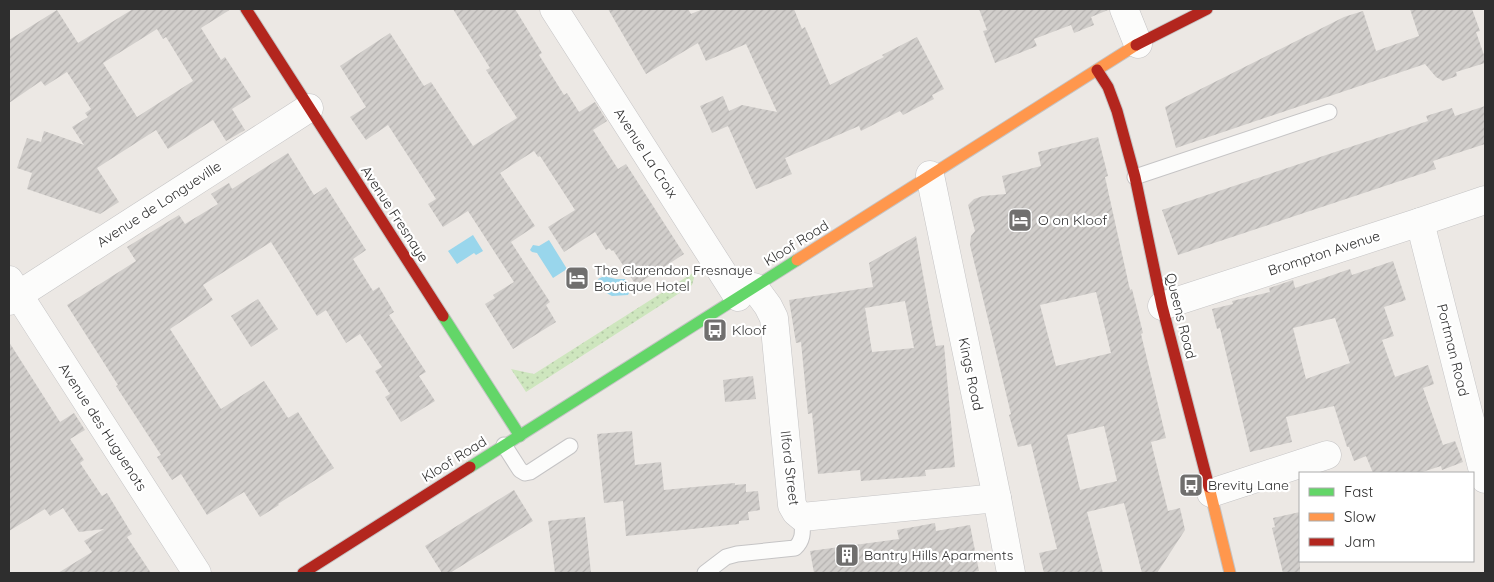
<svg xmlns="http://www.w3.org/2000/svg" width="1494" height="582" font-family="Quicksand,sans-serif">
	<style>
		.grass { fill: url(#grass-dots) }
		.water { fill: #99d6ec }
		.building { fill: url(#building-hatch); fill-rule: evenodd }
		.lines { fill: none; stroke-linecap: round; stroke-linejoin: round }
		.lane-casing { stroke: #c5c4c5; stroke-width: 17 }
		.street-casing { stroke: #c5c4c5; stroke-width: 29 }
		.fast-casing { stroke: #c5c4c5; stroke-width: 13 }
		.slow-casing { stroke: #c5c4c5; stroke-width: 13 }
		.jam-casing { stroke: #c5c4c5; stroke-width: 13 }
		.lane { stroke: #fcfcfb; stroke-width: 15 }
		.street { stroke: #fcfcfb; stroke-width: 28 }
		.fast { stroke: #63d668; stroke-width: 11 }
		.slow { stroke: #ff974d; stroke-width: 11 }
		.jam { stroke: #b3261e; stroke-width: 11 }
		.labels { text-anchor: middle; dominant-baseline: central; stroke-width: 4.5; stroke-linejoin: round; paint-order: stroke }
		.street-label { font-size: 14px; fill: #2e2e2e; stroke: #fff }
		.poi-label { font-size: 14px; fill: #2e2e2e; stroke: #fff; text-anchor: start }
	</style>
	<defs>
		<pattern id="grass-dots" width="8" height="8" patternUnits="userSpaceOnUse" patternTransform="scale(1.25)"><rect width="8" height="8" fill="#cee6be"/><path d="M2 2h.1M6 6h.1" fill="none" stroke="#b1c6a4" stroke-width="1.8" stroke-linecap="round"/></pattern>
		<pattern id="building-hatch" width="6" height="6" patternUnits="userSpaceOnUse" patternTransform="scale(1.25)"><rect width="6" height="6" fill="#d1cecb"/><path d="M-1 1l2-2M0 6l6-6M5 7l2-2" fill="none" stroke="#b4b1af"/></pattern>
	</defs>
	<rect width="100%" height="100%" fill="#ece8e4"/>
	<!-- grass -->
	<polygon class="grass" points="696,271 692,285 526,392 511,369 534,374"/>
	<!-- water -->
	<g class="water">
		<polygon points="473,235 483,251 476,255 474,253 457,264 448,251"/>
		<polygon points="549,240 567,269 553,278 537,253 532,252 530,250 533,245 539,246"/>
		<polygon points="604,276 616,279 625,279 630,291 628,295 612,296 597,288 597,283 598,279"/>
	</g>
	<!-- building -->
	<g class="building">
		<path d="M133,9h98l-30,19 20,32 4,-3 26,40 -19,12 13,21 -19,11 -13,-21 -45,29 -12,-19 -59,38 22,34 -19,12 -73,-25 5,-16 -15,-5 10,-30 14,4 3,-11 40,14 -12,-18 16,-10 -3,-4 6,-4 -24,-37 -22,14 -4,-5 -32,22v-63l48,-30 21,33zM157,29l6,10 3,-2 27,44 -56,36 -34,-54z"/>
		<polygon points="453,9 515,9 542,53 539,55 564,95 567,93 579,112 595,102 607,121 593,130 618,169 626,164 684,254 636,285 613,250 612,251 609,248 606,250 595,232 564,252 548,227 575,210 540,156 538,157 534,151 500,173 535,226 511,242 550,302 546,305 556,322 513,349 485,304 495,298 493,295 514,282 468,211 443,227 428,204 436,199 388,125 366,140 350,117 366,107 340,66 390,33 424,86 431,82 473,146 517,118 486,70 490,68"/>
		<polygon points="608,9 688,9 691,14 703,9 794,9 802,29 805,27 830,85 884,57 882,55 917,37 944,89 932,95 934,99 903,115 900,111 861,131 859,126 785,158 792,174 756,189 728,126 712,133 700,106 723,96 729,111 742,105 777,112 746,44 706,61 698,43 646,74"/>
		<polygon points="979,9 1108,9 1108,10 1091,17 1094,25 1074,33 1071,25 1034,39 1037,46 995,63 983,31 987,30"/>
		<polygon points="1410,9 1472,9 1480,31 1476,32 1485,58 1485,63 1456,72 1457,76 1443,81 1436,77 1425,64 1176,148 1165,107 1344,17 1363,11 1376,51 1419,36"/>
		<polygon points="1485,106 1485,144 1433,161 1436,169 1178,255 1162,210 1428,121 1426,116 1452,108 1455,116"/>
		<path d="M1098,137l10,39 -3,1 25,113 2,-1 11,44 -2,1 25,104 -15,4 17,69 12,-3 5,22 -28,43h-15l-18,-70 -37,9 16,61h-59l-5,-20 18,-4 -26,-105 -13,3 -9,-32 2,-1 -41,-169 1,-9 4,-5 -7,-26 6,-6 9,-3 23,-2 -4,-18 39,-10 -3,-14zM1096,292l15,61 -55,13 -16,-61zM1104,426l13,55 -37,9 -13,-55z"/>
		<polygon points="288,153 314,195 326,187 366,250 353,259 373,291 379,287 394,312 389,315 426,372 419,376 435,401 401,422 385,397 390,394 375,371 382,367 360,334 346,343 326,310 317,316 271,242 203,285 213,300 170,329 221,409 264,381 288,418 298,412 334,468 278,504 279,505 260,517 244,492 207,515 181,474 172,480 157,457 161,455 116,386 118,385 67,305 136,261 127,247 179,215 185,224 218,204 211,194 229,183 232,189"/>
		<path d="M916,236l20,110 8,-1 11,122 -30,3 1,6 -65,5 -1,-11 -42,4 -6,-61 -4,1 -7,-72 -5,1 -7,-43 84,-13 -4,-24zM905,301l9,47 -42,4 -7,-44z"/>
		<path d="M1393,261l13,39 -22,7 10,29 -12,4 13,37 33,-12 6,19 -11,4 20,57 12,-4 8,21 -21,8 -1,-4 -22,7h-46l-7,-17 -12,5 -5,-14h-2l-13,-41 -48,11 6,25 -42,10 -30,-124 -3,1 -5,-20 21,-5 -1,-3 38,-9 -1,-4 24,-8 2,8 55,-19 2,6zM1335,318l15,45 -44,16 -13,-51z"/>
		<polygon points="258,299 278,329 251,347 231,316"/>
		<polygon points="9,342 60,422 74,413 85,430 70,439 84,460 80,463 102,496 107,493 132,534 127,537 151,573 58,573 92,552 84,541 104,529 79,532 63,508 50,516 45,509 9,531"/>
		<polygon points="753,376 756,399 725,402 723,380"/>
		<polygon points="632,431 635,465 661,462 664,490 735,483 735,485 746,484 746,492 758,491 760,510 748,512 749,520 739,521 739,524 626,536 623,501 604,503 597,434"/>
		<polygon points="514,490 533,521 450,573 442,573 425,546"/>
		<polygon points="1300,512 1300,573 1283,573 1272,528 1275,527 1273,518"/>
		<polygon points="585,517 591,573 555,573 548,521"/>
		<polygon points="935,523 936,531 970,525 979,571 968,573 814,573 810,551 899,539 897,530"/>
	</g>
	<g class="lines">
		<!-- lane casing -->
		<g class="lane-casing">
			<g id="lane">
				<polyline points="1135,177 1329,112"/>
				<polyline points="504,445 520,470 525,473 530,472 570,446"/>
				<path d="M705,573l21,-16 11,-3 58,-6c10,-9 7,-19 7,-31"/>
			</g>
		</g>
		<!-- street casing -->
		<g class="street-casing">
			<g id="street">
				<polyline points="554,9 738,297"/>
				<polyline points="1124,9 1138,44"/>
				<polyline points="930,175 997,498 1011,573"/>
				<polyline points="1420,222 1485,479"/>
				<polyline points="9,280 197,573"/>
				<polyline points="754,287 768,306 774,318 792,505 796,512 802,517 997,498"/>
				<polyline points="9,301 309,108"/>
				<polyline points="1162,306 1420,222 1485,200"/>
				<polyline points="1211,493 1327,455"/>
			</g>
		</g>
		<!-- fast casing -->
		<g class="fast-casing">
			<g id="fast">
				<polyline points="443,316 520,436"/>
				<polyline points="470,467 797,260"/>
			</g>
		</g>
		<!-- slow casing -->
		<g class="slow-casing">
			<g id="slow">
				<polyline points="797,260 1136,45"/>
				<polyline points="1209,487 1230,573"/>
			</g>
		</g>
		<!-- jam casing -->
		<g class="jam-casing">
			<g id="jam">
				<polyline points="246,9 443,316"/>
				<polyline points="1136,45 1207,9"/>
				<polyline points="1097,70 1108,87 1117,111 1135,177 1162,306 1209,487"/>
				<polyline points="303,573 470,467"/>
			</g>
		</g>
		<!-- lane -->
		<use href="#lane" class="lane"/>
		<!-- street -->
		<use href="#street" class="street"/>
		<!-- fast -->
		<use href="#fast" class="fast"/>
		<!-- slow -->
		<use href="#slow" class="slow"/>
		<!-- jam -->
		<use href="#jam" class="jam"/>
	</g>
	<!-- icons -->
	<defs>
		<g id="hotel-square" transform="scale(1.25)"><rect x="-9" y="-9" width="18" height="18" rx="4" fill="#706f6e" stroke="#fff"/><path d="M-6-4.5h1.5V1H6V5H4.5V3h-9V5H-6ZM-4 0a1.8 1.8 0 1 1 3.6 0ZM.5 0V-2.5h3Q6-2.5 6 0Z" fill="#fff"/></g>
		<g id="bus-square" transform="scale(1.25)"><rect x="-9" y="-9" width="18" height="18" rx="4" fill="#706f6e" stroke="#fff"/><path d="M-5-6H5V4H4V6H2V4H-2V6H-4V4H-5ZM-3.5-4V0h7V-4ZM-3.5 1.2v1.5H-2V1.2ZM2 1.2v1.5H3.5V1.2Z" fill="#fff"/></g>
		<g id="building-square" transform="scale(1.25)"><rect x="-9" y="-9" width="18" height="18" rx="4" fill="#706f6e" stroke="#fff"/><path d="M-4-6H4V6H1V3H-1V6H-4ZM-2.5-4.3h1.7v1.8h-1.7ZM.8-4.3h1.7v1.8H.8ZM-2.5-1h1.7V.8h-1.7ZM.8-1h1.7V.8H.8Z" fill="#fff"/></g>
	</defs>
	<g fill-rule="evenodd">
		<use href="#hotel-square" x="1020" y="220"/>
		<use href="#hotel-square" x="577" y="278"/>
		<use href="#bus-square" x="715" y="330"/>
		<use href="#bus-square" x="1191" y="485"/>
		<use href="#building-square" x="847" y="555"/>
	</g>
	<g class="labels">
		<!-- street labels -->
		<g class="street-label">
			<text transform="translate(646 153) rotate(57)">Avenue La Croix</text>
			<text transform="translate(159 204) rotate(-33)">Avenue de Longueville</text>
			<text transform="translate(395 214) rotate(57)">Avenue Fresnaye</text>
			<text transform="translate(796 243) rotate(-32)">Kloof Road</text>
			<text transform="translate(1324 253) rotate(-18)">Brompton Avenue</text>
			<text transform="translate(1181 316) rotate(76)">Queens Road</text>
			<text transform="translate(1453 350) rotate(76)">Portman Road</text>
			<text transform="translate(971 374) rotate(78)">Kings Road</text>
			<text transform="translate(103 427) rotate(57)">Avenue des Huguenots</text>
			<text transform="translate(454 459) rotate(-32)">Kloof Road</text>
			<text transform="translate(790 468) rotate(83)">Ilford Street</text>
		</g>
		<!-- poi labels -->
		<g class="poi-label">
			<text x="1038" y="220">O on Kloof</text>
			<text x="594" y="270">The Clarendon Fresnaye<tspan x="594" dy="16">Boutique Hotel</tspan></text>
			<text x="732" y="330">Kloof</text>
			<text x="1208" y="485">Brevity Lane</text>
			<text x="864" y="555">Bantry Hills Aparments</text>
		</g>
	</g>
	<!-- border -->
	<rect width="1494" height="582" fill="none" stroke="#2e2e2e" stroke-width="20"/>
	<!-- legend -->
	<rect x="1299" y="472" width="175" height="90" fill="#ffffff" stroke="#ababab"/>
	<rect x="1309" y="488" width="25" height="8" fill="#63d668" stroke="#ababab"/>
	<text x="1344" y="497" font-size="15" fill="#2e2e2e">Fast</text>
	<rect x="1309" y="513" width="25" height="8" fill="#ff974d" stroke="#ababab"/>
	<text x="1344" y="522" font-size="15" fill="#2e2e2e">Slow</text>
	<rect x="1309" y="538" width="25" height="8" fill="#b3261e" stroke="#ababab"/>
	<text x="1344" y="547" font-size="15" fill="#2e2e2e">Jam</text>
</svg>
